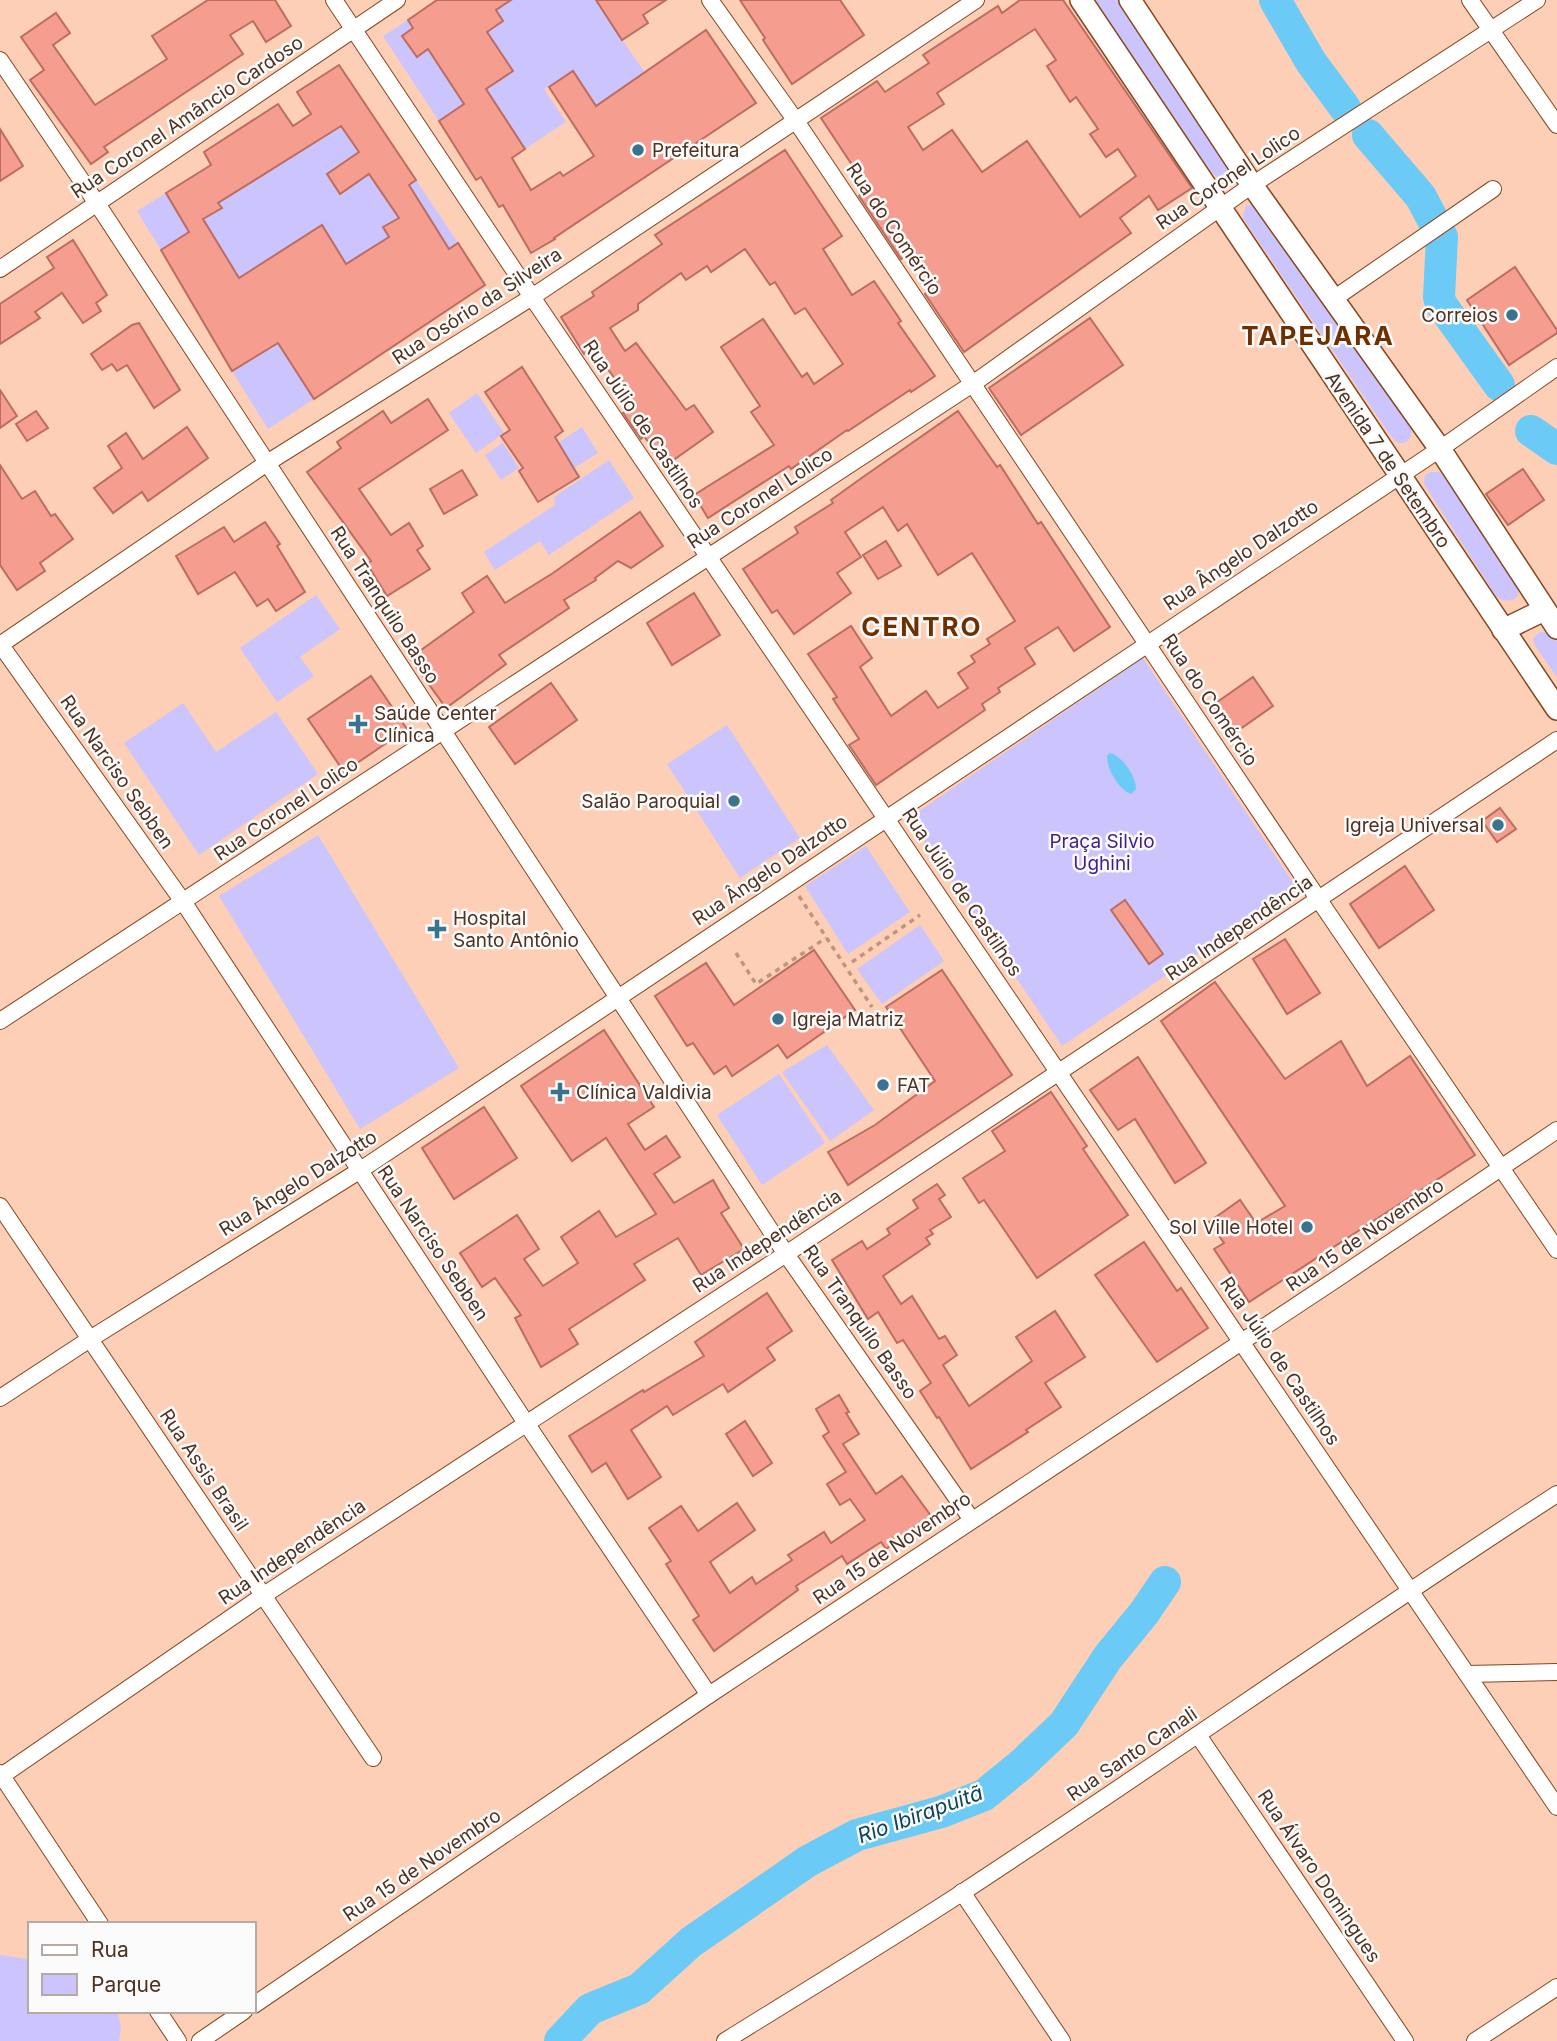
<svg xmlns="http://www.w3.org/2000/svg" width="1557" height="2041" font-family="Inter,sans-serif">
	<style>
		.green { fill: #cbc4fd }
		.water { fill: #6bcaf6 }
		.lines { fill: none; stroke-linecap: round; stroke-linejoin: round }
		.river { stroke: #6bcaf6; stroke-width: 32 }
		.building { fill: #f59d8e; stroke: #bc6d60; stroke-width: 2; fill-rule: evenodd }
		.minor-casing { stroke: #87461d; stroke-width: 18 }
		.secondary-casing { stroke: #87461d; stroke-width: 24 }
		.path { stroke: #be957f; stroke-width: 3.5; stroke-dasharray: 5 5; stroke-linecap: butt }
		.minor { stroke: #fff; stroke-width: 16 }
		.secondary { stroke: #fff; stroke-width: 21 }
		.poi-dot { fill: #3a738d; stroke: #fbfbfb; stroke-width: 2.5 }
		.labels { text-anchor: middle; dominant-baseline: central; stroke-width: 5; stroke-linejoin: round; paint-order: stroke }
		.street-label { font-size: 19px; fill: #4f3120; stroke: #fbfbfb }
		.poi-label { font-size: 19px; fill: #4f3120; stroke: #fbfbfb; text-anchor: start }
		.park-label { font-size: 19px; fill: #421f8c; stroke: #fbfbfb }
		.water-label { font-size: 21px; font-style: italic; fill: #0c445a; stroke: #fbfbfb }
		.district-label { font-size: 26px; font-weight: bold; letter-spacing: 2px; fill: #6e3000; stroke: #fbfbfb }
	</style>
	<rect width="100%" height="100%" fill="#fdcfb6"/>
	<!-- green -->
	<g class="green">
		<polygon points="511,0 595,0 645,73 596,106 573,72 544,89 566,122 525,149 486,89 513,71 487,32 503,21 496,10"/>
		<polygon points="1090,0 1118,0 1229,156 1232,171 1227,177 1219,178 1210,172"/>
		<polygon points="408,20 413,28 403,36 417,57 428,49 464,104 439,121 383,36"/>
		<polygon points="341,126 359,153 341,194 369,174 387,200 416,180 458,243 449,249 420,204 384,227 389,237 368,250 366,295 322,225 195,305 232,267 206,223 161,250 137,211 166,193 188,229 221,208 200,171 211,165 230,196"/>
		<path d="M1257,204l154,223c2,10 -3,19 -15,15l-8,-10 -144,-212 -1,-5 3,-9z"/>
		<polygon points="278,343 314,399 268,429 232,371"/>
		<polygon points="477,393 504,433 476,453 449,413"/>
		<polygon points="582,427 598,453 574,468 558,443"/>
		<polygon points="503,443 519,468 501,480 485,455"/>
		<polygon points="609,460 634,498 549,555 540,541 495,570 484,552 555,505 554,497"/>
		<path d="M1431,472h9l6,5 73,111 -1,8c-8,6 -14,6 -22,0l-72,-112 1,-9z"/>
		<polygon points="316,595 340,629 300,657 314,676 277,702 240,648"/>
		<polygon points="1546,631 1557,641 1557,677 1536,647 1533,639 1538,633"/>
		<polygon points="1143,658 1296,887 1062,1046 909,818"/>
		<polygon points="183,703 216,752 276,712 318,774 199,855 124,743"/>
		<polygon points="727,725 800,838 740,878 667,764"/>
		<polygon points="318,835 459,1068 360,1129 219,896"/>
		<polygon points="866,846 910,912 848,954 805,886"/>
		<polygon points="920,925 944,961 882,1004 857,969"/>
		<polygon points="827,1045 874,1110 830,1141 782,1072"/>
		<polygon points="779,1074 825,1143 762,1185 717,1115"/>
		<polygon points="0,1955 27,1959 30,1958 30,2011 117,2011 121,2027 119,2041 0,2041"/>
	</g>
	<!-- water -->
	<path class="water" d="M1110,753c12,3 26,23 26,36l-5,5c-13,-5 -24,-25 -24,-38z"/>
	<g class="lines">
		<!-- river -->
		<g class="river">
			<polyline points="1275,0 1311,62 1345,108"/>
			<polyline points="1368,135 1421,197 1442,237 1439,297 1441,304 1499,385"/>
			<polyline points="1531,431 1557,449"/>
			<polyline points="560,2041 590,2009 639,1989 691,1942 808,1861 857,1835 941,1812 984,1795 1022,1764 1064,1724 1108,1657 1144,1613 1165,1582"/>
		</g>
	</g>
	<!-- building -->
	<g class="building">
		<polygon points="208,0 275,0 291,26 266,42 253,21 230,35 243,54 104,147 108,152 91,164 30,80 44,70 21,37 56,13 70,33 53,45 95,105 167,59 152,36"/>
		<polygon points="437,0 511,0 496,10 503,21 487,32 513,71 486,89 525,149 512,158 531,190 560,172 563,176 594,156 549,87 573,71 596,106 706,30 756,103 554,238 555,239 531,253 503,205 499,207 481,177 476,180 439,121 464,104 428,49 417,57 402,36 413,28 408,20"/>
		<polygon points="596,0 666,0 643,15 648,23 622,40"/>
		<polygon points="740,0 840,0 864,35 792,84 763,40 765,38"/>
		<path d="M1020,0h43l129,188 -34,22 -9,-14 -29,22 11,15 -167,119 -39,-58 9,-7 -24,-34 -9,6 -42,-63 9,-7 -47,-71 56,-37 8,11 44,-29 -6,-8 75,-49 4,7zM1035,29l21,31 -9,6 23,36 6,-5 22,32 -8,5 16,23 12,-8 18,27 -56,41 -53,-76 -45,31 -30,-42 -29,20 -15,-23 36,-23 -7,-11z"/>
		<path d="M339,65l77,115 -7,5 40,64 9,-6 27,42 -171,114 -36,-56 -46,28 -71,-121 28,-18 -23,-39 45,-28 -7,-13 74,-48 15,22 18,-12 -14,-22zM341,126l18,26 -32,22 13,20 29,-20 30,44 -16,9 6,10 -43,27 -24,-39 -83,53 -36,-59 19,-11 -4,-5z"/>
		<polygon points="0,129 23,166 0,181"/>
		<polygon points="785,150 842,236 823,249 852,295 874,281 901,321 898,323 935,376 911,392 910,390 848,431 847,430 791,469 789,466 708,518 694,495 774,445 751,412 760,406 721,347 763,319 802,377 807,373 814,384 843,364 805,308 795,314 775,282 770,285 745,249 711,272 707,266 686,280 681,273 638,304 638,310 610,328 625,351 636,343 686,410 694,405 713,432 665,466 644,436 641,439 623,413 634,405 593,349 584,354 561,317 594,296 592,292 662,244 655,235"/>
		<polygon points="73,240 107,295 96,303 101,311 83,323 62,293 35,312 40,318 0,344 0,304 54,268 47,257"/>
		<polygon points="1515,267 1557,330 1557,333 1509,365 1467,300"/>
		<polygon points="1090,318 1123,365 1021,435 989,388"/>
		<polygon points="139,323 180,390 154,408 127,365 117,371 112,364 102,370 91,354 132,325"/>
		<polygon points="522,367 563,431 555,437 579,477 538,502 519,471 523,468 501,436 510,430 485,392"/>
		<polygon points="0,390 17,416 0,428"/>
		<polygon points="428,399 448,430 359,489 391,535 409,523 423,546 417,550 430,569 387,596 367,564 371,561 307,472 341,448 337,442 383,411 391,423"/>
		<polygon points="36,411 48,428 27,441 16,424"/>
		<polygon points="958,411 997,467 1000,465 1038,524 1041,522 1110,627 1074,651 1058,627 1025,648 1035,664 998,688 1000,692 982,704 985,710 876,785 849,745 859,739 833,699 837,697 808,654 851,626 872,658 860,667 891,716 926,691 938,708 968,688 958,673 975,662 971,656 990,644 987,639 1015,621 972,553 938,575 907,524 898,531 883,507 845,532 861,557 837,573 851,593 794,634 777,610 772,613 743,569 798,533 795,527 833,503 831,500 863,477"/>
		<polygon points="187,427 208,458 148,501 142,492 113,513 94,488 122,468 108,446 126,433 143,459"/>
		<polygon points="0,465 22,499 35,491 51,516 55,514 73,539 40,563 45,571 17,590 0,565"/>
		<polygon points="1523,469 1544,500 1508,525 1486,494"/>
		<polygon points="462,470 477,495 444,514 430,489"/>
		<polygon points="640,512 663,546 631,568 618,561 595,578 596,580 564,600 569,608 499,655 506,664 446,708 410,658 474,612 462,593 487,576 505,603 553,573"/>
		<polygon points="265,522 280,544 277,546 305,592 276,611 268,599 257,606 235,572 198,594 176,556 224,527 234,542"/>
		<polygon points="886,541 901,566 878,579 863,555"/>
		<polygon points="694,593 720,635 672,665 647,623"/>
		<polygon points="371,676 407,729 344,772 308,719"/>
		<polygon points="1253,677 1273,706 1233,734 1213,705"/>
		<polygon points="551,683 577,720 515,764 489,727"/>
		<polygon points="1500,808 1516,829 1497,842 1482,821"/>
		<polygon points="1405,866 1434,910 1379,948 1350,904"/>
		<polygon points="1125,900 1163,954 1149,964 1111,910"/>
		<polygon points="1285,939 1320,993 1287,1014 1253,959"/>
		<polygon points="814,950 855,1010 787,1058 778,1045 732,1076 726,1066 714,1074 693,1043 687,1046 655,996 706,963 734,1005"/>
		<polygon points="942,970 1012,1075 848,1185 828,1152 875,1125 935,1081 886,1007"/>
		<polygon points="1215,982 1285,1079 1341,1041 1367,1086 1410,1056 1475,1155 1249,1302 1214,1249 1224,1243 1209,1222 1240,1200 1256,1223 1285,1206 1161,1021"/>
		<polygon points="604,1030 654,1107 628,1124 645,1150 666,1136 680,1157 654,1174 674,1203 713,1180 729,1208 721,1213 744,1249 701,1275 678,1238 634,1264 645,1280 569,1329 578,1344 541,1367 515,1318 521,1315 495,1278 482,1287 460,1253 517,1215 539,1249 524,1259 543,1286 578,1263 561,1237 599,1211 616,1237 656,1214 606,1138 572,1161 521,1086"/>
		<polygon points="1138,1057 1206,1163 1175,1183 1135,1119 1118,1130 1090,1090"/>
		<polygon points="1051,1092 1087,1146 1083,1149 1128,1215 1037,1278 984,1200 979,1203 963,1178 1005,1151 992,1131"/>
		<polygon points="484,1107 517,1158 454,1199 422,1148"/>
		<polygon points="937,1184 945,1195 939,1199 951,1217 930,1230 933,1234 926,1238 930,1244 883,1276 901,1304 912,1296 939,1339 945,1336 957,1355 943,1365 969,1406 1032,1361 1016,1337 1055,1311 1085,1357 1045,1383 1061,1407 1026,1430 1028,1432 971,1469 939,1417 937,1418 920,1391 931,1383 903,1340 897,1343 878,1312 868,1319 832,1260 862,1241 867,1249 890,1234 887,1229 918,1208 913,1200"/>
		<polygon points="1144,1242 1177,1291 1181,1288 1208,1328 1157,1362 1095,1275"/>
		<polygon points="767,1293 792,1331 767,1348 775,1360 728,1392 723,1384 673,1415 667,1406 631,1430 661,1477 628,1499 606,1463 592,1472 569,1436 643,1390 644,1392 704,1356 695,1342"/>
		<polygon points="839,1395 849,1412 846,1413 859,1434 843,1444 876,1494 902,1476 931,1516 886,1549 881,1542 847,1564 842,1556 796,1586 798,1590 714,1651 693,1620 699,1616 666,1564 671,1561 649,1528 681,1506 698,1531 737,1503 755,1530 710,1562 730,1593 752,1577 756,1584 792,1560 788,1555 824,1532 831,1543 865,1520 850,1499 840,1505 827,1484 846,1472 823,1436 829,1432 816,1409"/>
		<polygon points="745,1421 772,1463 753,1476 726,1434"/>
	</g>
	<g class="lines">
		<!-- minor casing -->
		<g class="minor-casing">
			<g id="minor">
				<polyline points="334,0 532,297 1557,1807"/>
				<polyline points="710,0 796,121 1319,900 1557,1250"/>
				<polyline points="1470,0 1557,125"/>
				<polyline points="0,60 96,202 786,1254 972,1520"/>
				<polyline points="0,269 397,0"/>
				<polyline points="1332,300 1493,189"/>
				<polyline points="0,644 184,903 526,1423 709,1695"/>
				<polyline points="0,645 267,463 532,297 976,0"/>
				<polyline points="0,1021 974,383 1252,185 1537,0"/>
				<polyline points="0,1206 373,1758"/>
				<polyline points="0,1398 90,1339 359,1171 1440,449 1557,367"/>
				<polyline points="1467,1674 1557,1672"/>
				<polyline points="1198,1735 1405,2041"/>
				<polyline points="0,1773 100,1924"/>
				<polyline points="0,1777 264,1595 786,1254 1557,740"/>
				<polyline points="962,1892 1062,2041"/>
				<polyline points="254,2005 709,1695 1341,1276 1557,1130"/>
				<polyline points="158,2011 178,2041"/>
				<polyline points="200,2041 244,2011"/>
				<path d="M725,2041c80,-50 160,-98 238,-149 200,-131 394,-269 594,-398"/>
				<polyline points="1475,2041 1557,1987"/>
			</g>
		</g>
		<!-- secondary casing -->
		<g class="secondary-casing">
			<g id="secondary">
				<polyline points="1081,0 1557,709"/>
				<polyline points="1130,0 1252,185 1440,449 1557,628"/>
				<polyline points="1503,630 1544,610"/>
			</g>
		</g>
		<!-- path -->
		<g class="path">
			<polyline points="799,896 872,1007"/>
			<polyline points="736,953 756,984 826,938"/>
			<polyline points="852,962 920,915"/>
		</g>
		<!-- minor -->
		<use href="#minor" class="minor"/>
		<!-- secondary -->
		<use href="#secondary" class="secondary"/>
	</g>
	<!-- markers -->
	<g class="poi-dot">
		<circle cx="638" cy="150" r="7"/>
		<circle cx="1512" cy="315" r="7"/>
		<path d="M354.5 713.5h7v7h7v7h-7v7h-7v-7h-7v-7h7z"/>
		<circle cx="734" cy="801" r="7"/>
		<circle cx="1498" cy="825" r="7"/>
		<path d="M433.5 918.5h7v7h7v7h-7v7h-7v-7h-7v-7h7z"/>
		<circle cx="778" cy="1019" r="7"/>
		<circle cx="883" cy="1085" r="7"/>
		<path d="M556.5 1081.5h7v7h7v7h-7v7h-7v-7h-7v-7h7z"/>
		<circle cx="1307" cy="1227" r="7"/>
	</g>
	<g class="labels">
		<!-- street labels -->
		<g class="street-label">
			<text transform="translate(187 117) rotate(-34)">Rua Coronel Amâncio Cardoso</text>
			<text transform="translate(1228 178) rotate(-34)">Rua Coronel Lolico</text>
			<text transform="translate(894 229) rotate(56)">Rua do Comércio</text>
			<text transform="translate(477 306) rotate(-33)">Rua Osório da Silveira</text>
			<text transform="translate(643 424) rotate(56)">Rua Júlio de Castilhos</text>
			<text transform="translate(1388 460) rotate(56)">Avenida 7 de Setembro</text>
			<text transform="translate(760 498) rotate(-33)">Rua Coronel Lolico</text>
			<text transform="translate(1241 555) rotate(-34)">Rua Ângelo Dalzotto</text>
			<text transform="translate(385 605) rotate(57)">Rua Tranquilo Basso</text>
			<text transform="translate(1210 700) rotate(56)">Rua do Comércio</text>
			<text transform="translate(117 772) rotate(55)">Rua Narciso Sebben</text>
			<text transform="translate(286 809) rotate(-34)">Rua Coronel Lolico</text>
			<text transform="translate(770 870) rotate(-34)">Rua Ângelo Dalzotto</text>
			<text transform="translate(962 892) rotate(56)">Rua Júlio de Castilhos</text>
			<text transform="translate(1239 928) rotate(-34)">Rua Independência</text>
			<text transform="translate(298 1183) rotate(-32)">Rua Ângelo Dalzotto</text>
			<text transform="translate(1365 1235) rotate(-34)">Rua 15 de Novembro</text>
			<text transform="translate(767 1241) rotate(-33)">Rua Independência</text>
			<text transform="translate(433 1243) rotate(56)">Rua Narciso Sebben</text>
			<text transform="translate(860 1322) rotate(55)">Rua Tranquilo Basso</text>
			<text transform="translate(1280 1361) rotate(56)">Rua Júlio de Castilhos</text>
			<text transform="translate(204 1470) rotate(56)">Rua Assis Brasil</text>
			<text transform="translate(892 1548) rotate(-34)">Rua 15 de Novembro</text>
			<text transform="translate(292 1552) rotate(-34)">Rua Independência</text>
			<text transform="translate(1132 1754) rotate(-34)">Rua Santo Canali</text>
			<text transform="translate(422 1865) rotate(-34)">Rua 15 de Novembro</text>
			<text transform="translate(1319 1876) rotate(56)">Rua Álvaro Domingues</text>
		</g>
		<!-- poi labels -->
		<g class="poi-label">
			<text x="652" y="150">Prefeitura</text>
			<text x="1498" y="315" text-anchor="end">Correios</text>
			<text x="374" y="713">Saúde Center<tspan x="374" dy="22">Clínica</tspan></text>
			<text x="720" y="801" text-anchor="end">Salão Paroquial</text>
			<text x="1484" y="825" text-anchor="end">Igreja Universal</text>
			<text x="453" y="918">Hospital<tspan x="453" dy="22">Santo Antônio</tspan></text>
			<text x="792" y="1019">Igreja Matriz</text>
			<text x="897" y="1085">FAT</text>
			<text x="576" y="1092">Clínica Valdivia</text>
			<text x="1293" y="1227" text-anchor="end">Sol Ville Hotel</text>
		</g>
		<!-- park labels -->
		<g class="park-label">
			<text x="1102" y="841">Praça Silvio<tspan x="1102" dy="22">Ughini</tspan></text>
		</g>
		<!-- water labels -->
		<g class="water-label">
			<text transform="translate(920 1814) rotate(-20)">Rio Ibirapuitã</text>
		</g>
		<!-- district labels -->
		<g class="district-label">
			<text x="1318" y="335">TAPEJARA</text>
			<text x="922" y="626">CENTRO</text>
		</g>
	</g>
	<!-- legend -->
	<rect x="28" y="1922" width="228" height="91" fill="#fbfbfb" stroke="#b6aaa3" stroke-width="2"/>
	<rect x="42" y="1945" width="35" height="10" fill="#ffffff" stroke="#b6aaa3" stroke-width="2"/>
	<text x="91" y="1957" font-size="21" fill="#4f3120">Rua</text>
	<rect x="42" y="1974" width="35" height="21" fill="#cbc4fd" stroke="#b6aaa3" stroke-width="2"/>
	<text x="91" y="1992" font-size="21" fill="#4f3120">Parque</text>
</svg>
